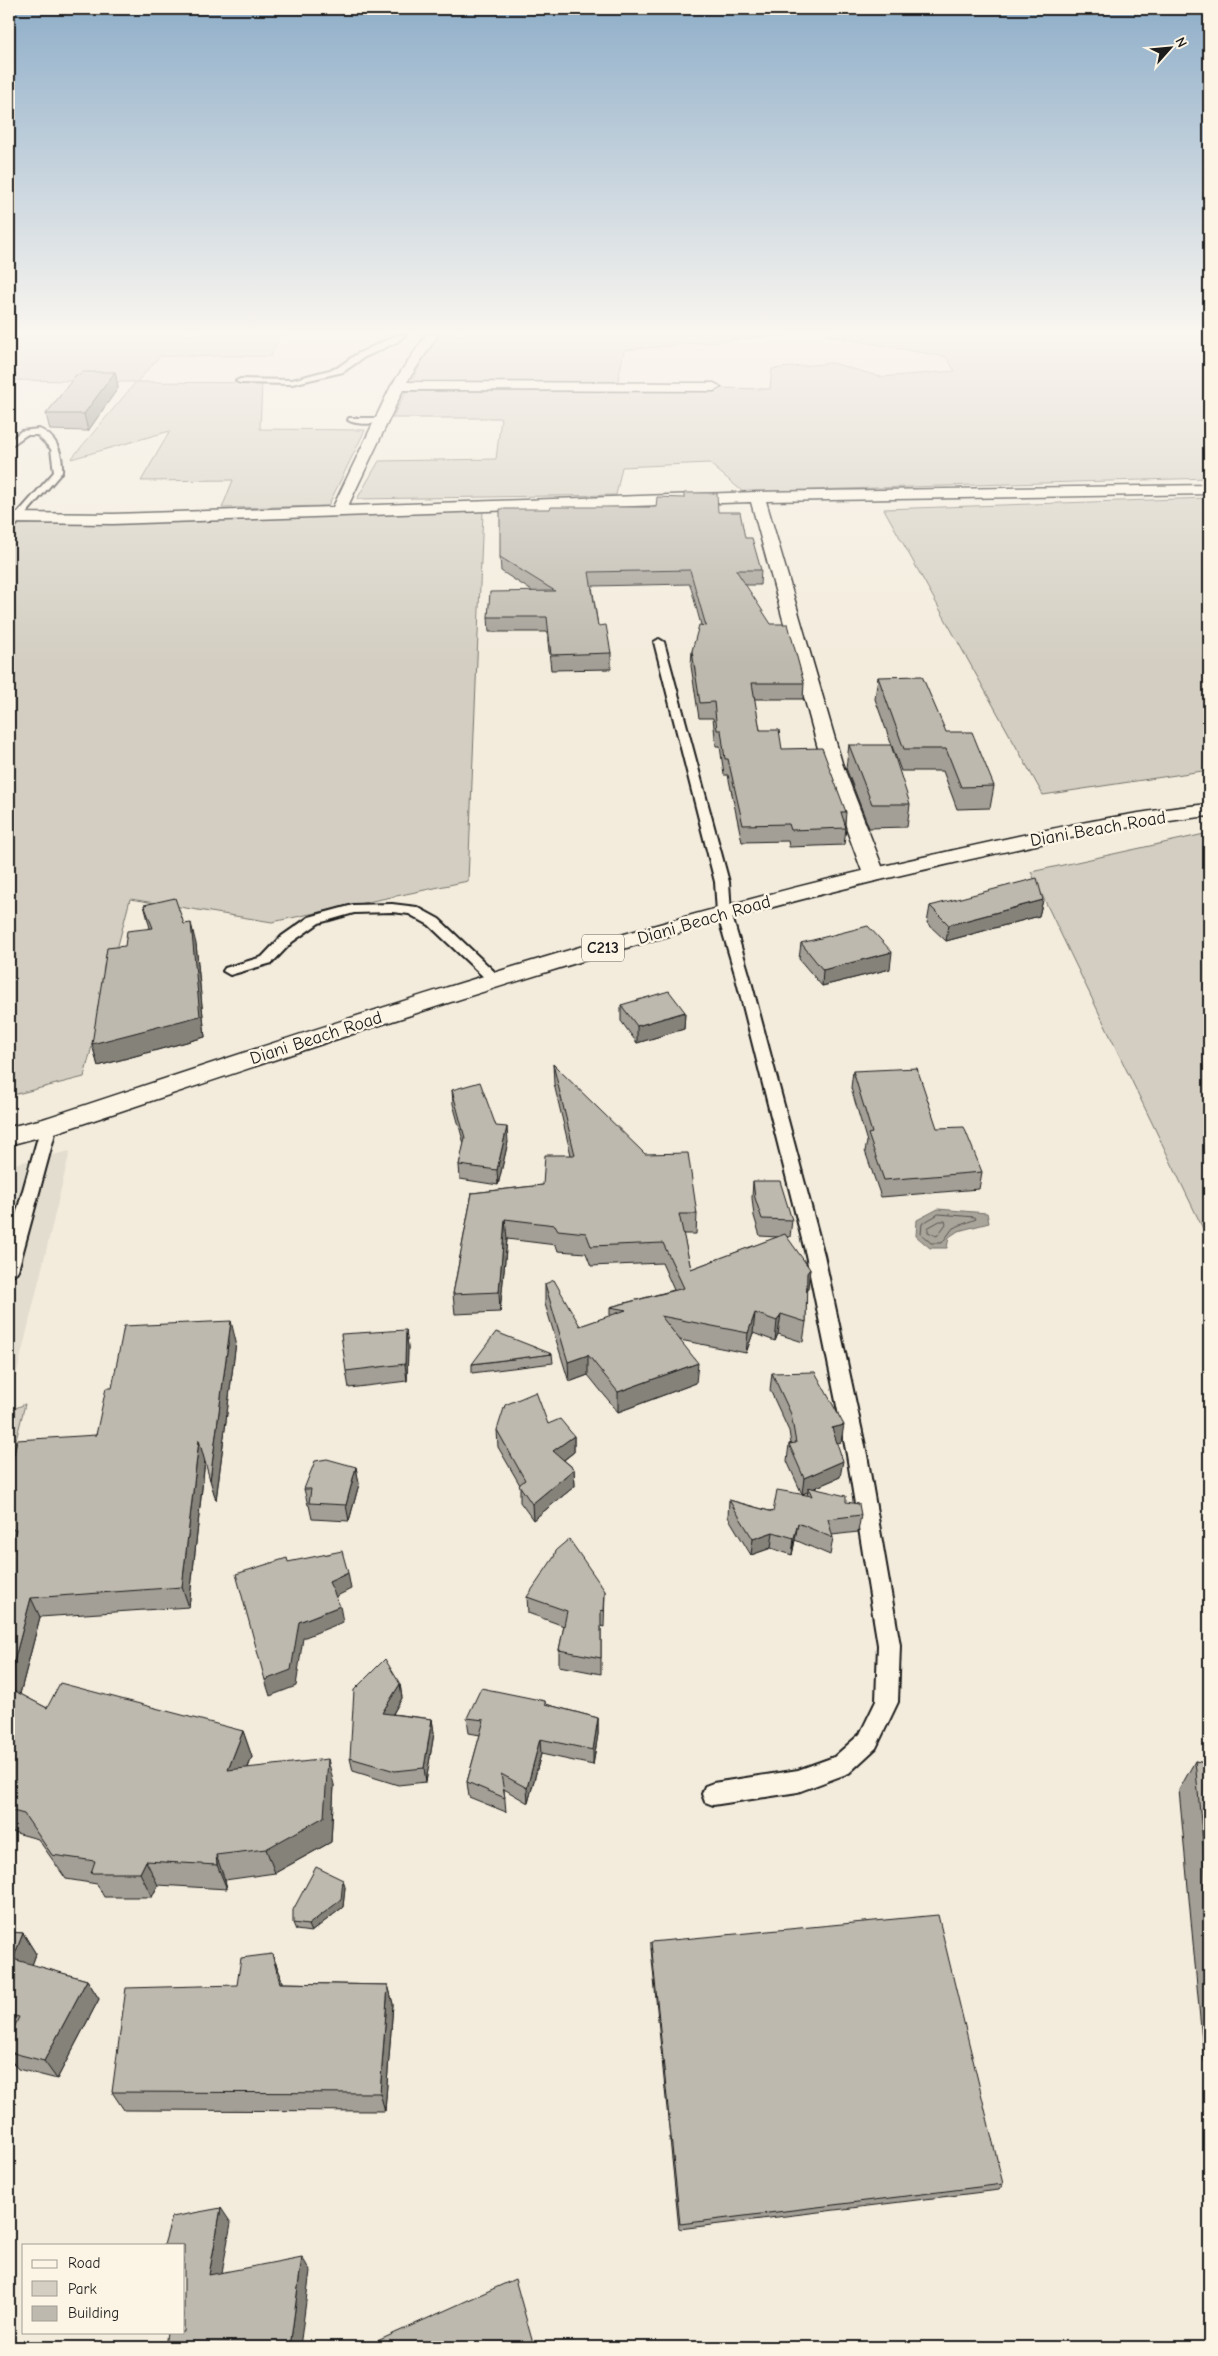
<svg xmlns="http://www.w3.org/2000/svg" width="1218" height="2356" font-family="'Comic Neue',sans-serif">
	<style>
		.built { fill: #e3ddcf }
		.green { fill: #d3cec1; stroke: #78756e }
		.water { fill: #aaa59b; stroke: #716e68 }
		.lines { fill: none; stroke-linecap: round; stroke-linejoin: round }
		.shore { stroke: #55534f; stroke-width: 1 }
		.service-casing { stroke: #1c1c1c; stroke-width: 4 }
		.minor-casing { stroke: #1c1c1c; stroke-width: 3 }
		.primary-casing { stroke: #1c1c1c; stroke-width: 3 }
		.service { fill: #fcf5e5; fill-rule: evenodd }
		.minor { fill: #fcf5e5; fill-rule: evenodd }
		.primary { fill: #fcf5e5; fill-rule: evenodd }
		.wall { fill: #a39f96; stroke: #1c1c1c }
		.shaded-wall { fill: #85827a; stroke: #1c1c1c }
		.building { fill: #beb9ae; stroke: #1c1c1c }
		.labels { text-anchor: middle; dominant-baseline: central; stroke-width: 5; stroke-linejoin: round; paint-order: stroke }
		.shield { fill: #fcf5e5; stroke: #5f5d58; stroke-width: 1 }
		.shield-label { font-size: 16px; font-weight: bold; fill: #1c1c1c }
		.street-label { font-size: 18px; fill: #1c1c1c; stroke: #fcf5e5 }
	</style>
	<rect width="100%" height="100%" fill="#f3ecdd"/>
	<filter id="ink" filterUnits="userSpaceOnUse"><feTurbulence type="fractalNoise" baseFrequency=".02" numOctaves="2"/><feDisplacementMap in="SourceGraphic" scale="10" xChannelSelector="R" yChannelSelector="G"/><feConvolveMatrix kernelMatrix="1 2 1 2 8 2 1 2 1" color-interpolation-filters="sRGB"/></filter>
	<g filter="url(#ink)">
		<!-- built -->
		<polygon class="built" points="70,1151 9,1406 9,1165"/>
		<!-- green -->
		<g class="green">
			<polygon points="9,335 280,335 271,356 160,356 137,382 262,383 260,429 365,430 328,506 222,508 233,480 141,481 170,431 71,459 136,382 9,380"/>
			<polygon points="436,335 781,335 624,350 617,386 770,389 772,369 832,363 881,377 955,371 946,357 824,335 1209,335 1209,478 743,492 709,463 622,467 616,495 357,499 379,461 496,459 501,418 392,418"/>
			<polygon points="1209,498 1209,770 1043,795 884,509"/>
			<polygon points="483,511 468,881 272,922 130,899 84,1077 9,1096 9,525"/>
			<polygon points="1209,833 1209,1241 1031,872"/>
			<polygon points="25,1404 9,1468 9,1411"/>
		</g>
		<!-- water -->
		<polygon class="water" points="938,1209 987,1213 989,1223 958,1231 949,1237 947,1248 930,1248 916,1236 917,1220"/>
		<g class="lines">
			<!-- shore -->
			<g class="shore">
				<polygon points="939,1214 975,1217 976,1219 953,1228 942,1243 931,1243 921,1234 922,1224"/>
				<polygon points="940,1221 945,1221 946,1224 937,1236 928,1232 928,1228"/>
			</g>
			<!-- service casing -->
			<g class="service-casing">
				<g id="service">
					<polygon points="397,335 405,335 397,342 363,358 343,372 292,384 240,383 236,381 240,379 292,380 337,368 357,354"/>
					<path d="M349,418h31l4,2c-7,5 -29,5 -36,0z"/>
					<path d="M39,429c18,7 24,25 23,43l-50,58 -3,1v-8l45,-51 -3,-23 -14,-14h-11l-17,12v-6l12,-10z"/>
					<polygon points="659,639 664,642 729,882 731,913 749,974 824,1255 867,1455 900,1645 898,1702 876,1748 849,1773 798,1792 713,1805 705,1802 702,1794 705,1786 713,1783 798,1770 834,1757 860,1734 876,1701 878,1645 847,1455 806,1255 735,974 717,913 715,882 654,642"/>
					<polygon points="392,904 417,907 439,919 500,977 502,980 500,983 490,983 429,925 409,914 392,912 354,913 319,923 292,942 272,963 230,975 223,971 225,968 262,957 282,936 309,917 353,905"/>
					<polygon points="49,1121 55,1122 57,1126 18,1270 15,1274 9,1276 9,1240 41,1126 43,1122"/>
				</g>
			</g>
			<!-- minor casing -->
			<g class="minor-casing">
				<polygon id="minor" points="426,335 438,335 407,382 714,383 721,387 714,391 403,390 348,506 757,492 1209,485 1209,494 766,501 842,763 885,874 882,879 874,881 866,879 863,874 822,763 751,502 113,524 9,523 9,513 113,514 333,507 391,386"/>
			</g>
			<!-- primary casing -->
			<g class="primary-casing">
				<path id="primary" d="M1209,804v12c-100,11 -197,34 -295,56 -291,67 -573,166 -856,260l-49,13v-18l34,-8c285,-94 569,-191 862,-258 100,-22 201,-47 304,-57z"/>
			</g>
			<!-- service -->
			<use href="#service" class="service"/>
			<!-- minor -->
			<use href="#minor" class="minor"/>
			<!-- primary -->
			<use href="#primary" class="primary"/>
		</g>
		<!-- wall -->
		<g class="wall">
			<polygon points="115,372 118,388 88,431 50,430 46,414 80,375"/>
			<polygon points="718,512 745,538 761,570 760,585 745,585 804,683 803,699 754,699 760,730 782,749 846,812 845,824 846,828 844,845 789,847 788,841 742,842 728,775 724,775 720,746 716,746 713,718 699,718 691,666 692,651 701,625 690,584 592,586 598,626 611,653 611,669 551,670 547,632 489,632 488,617 532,591 501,571 500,557"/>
			<polygon points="878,677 946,732 994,786 990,808 957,809 943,771 901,771 875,699"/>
			<polygon points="849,745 910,804 907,827 869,828 846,768"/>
			<polygon points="1043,900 1039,916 946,941 927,923 930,906"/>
			<polygon points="144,905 184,924 196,944 205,1037 98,1066 92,1044 125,946 150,928"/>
			<polygon points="801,943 890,969 822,986 799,959"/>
			<polygon points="621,1005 685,1012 684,1029 637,1043 621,1021"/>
			<polygon points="553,1064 697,1214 696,1234 683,1234 691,1269 778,1237 760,1236 754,1216 752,1198 753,1181 792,1220 790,1237 787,1237 808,1289 806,1290 806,1322 803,1342 778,1334 775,1341 753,1333 746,1353 680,1340 696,1383 618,1412 588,1375 569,1382 545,1304 545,1284 580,1326 610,1316 610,1307 674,1290 662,1263 591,1266 586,1253 558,1251 556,1245 507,1239 500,1312 455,1314 453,1294 472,1193 543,1185 571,1155 554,1084"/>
			<polygon points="853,1071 937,1128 982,1172 979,1189 881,1197 865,1151 867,1142 851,1088"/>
			<polygon points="452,1090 508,1142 498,1185 460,1179 459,1165 464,1144 453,1104"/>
			<polygon points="406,1330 408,1347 407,1381 349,1388 346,1371"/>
			<polygon points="236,1342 216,1500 205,1461 189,1607 40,1617 20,1694 47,1708 243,1731 252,1757 248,1768 334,1785 331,1842 275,1873 225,1880 227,1889 158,1885 152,1897 104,1897 97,1884 66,1879 38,1839 9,1831 9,1478 96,1435 112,1388"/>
			<polygon points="552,1354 553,1363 472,1373 472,1364"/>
			<polygon points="772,1373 841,1442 837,1443 840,1477 814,1488 846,1502 861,1515 858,1532 832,1535 833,1538 830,1555 795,1540 792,1555 771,1548 751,1555 728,1517 729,1500 773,1512 807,1495 808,1492 802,1494 787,1461 789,1444 791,1444 789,1431 770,1390"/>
			<polygon points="548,1424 574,1436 574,1452 564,1460 574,1469 575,1486 533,1520 520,1502 520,1485 498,1447 497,1430"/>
			<polygon points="356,1467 359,1484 349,1521 312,1519 309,1505 308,1505 304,1489"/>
			<polygon points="605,1591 604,1627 601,1626 601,1674 559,1666 559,1650 564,1626 528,1613 527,1597"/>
			<polygon points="400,1684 402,1698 393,1714 432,1719 434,1733 426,1782 398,1785 353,1771 350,1758"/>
			<polygon points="545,1701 545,1704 598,1718 598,1734 593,1765 541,1754 528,1803 504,1789 506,1812 469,1797 467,1782 480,1735 469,1733 467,1718"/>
			<polygon points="1195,1761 1209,1764 1209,2063 1204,2062 1179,1790"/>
			<polygon points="345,1887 343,1907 311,1932 296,1930 293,1923"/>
			<polygon points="9,1932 23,1933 36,1954 32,1965 87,1980 99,1999 57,2079 18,2069 9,2058 9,2039 13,2031 9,2030"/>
			<polygon points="651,1942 1003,2184 999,2190 679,2229 651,1949"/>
			<polygon points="272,1954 280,1974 282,1983 388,1985 393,2004 385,2111 124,2110 112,2092 237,1985"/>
		</g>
		<!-- shaded-wall -->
		<g class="shaded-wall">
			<polygon points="115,372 118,388 88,431 84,414"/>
			<polygon points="1043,900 1039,916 946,941 949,925"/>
			<polygon points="191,923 196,944 205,1037 98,1066 92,1044"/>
			<polygon points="892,952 890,969 822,986 823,970"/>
			<polygon points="685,1012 684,1029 637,1043 637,1026"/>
			<polygon points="507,1127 508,1142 498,1185 497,1170"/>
			<polygon points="505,1219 507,1239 500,1312 499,1292"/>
			<polygon points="810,1269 808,1289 804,1293 807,1273"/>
			<polygon points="755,1313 753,1333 746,1353 748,1333"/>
			<polygon points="781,1314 778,1334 775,1341 777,1321"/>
			<polygon points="231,1321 236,1342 216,1500 210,1480"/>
			<polygon points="406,1330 408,1347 407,1381 405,1364"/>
			<polygon points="588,1355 588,1375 569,1382 568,1362"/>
			<polygon points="698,1363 696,1383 618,1412 618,1392"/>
			<polygon points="844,1425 841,1442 830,1445 832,1428"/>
			<polygon points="574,1436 574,1452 553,1468 553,1451"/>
			<polygon points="199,1440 205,1460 189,1607 182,1587"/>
			<polygon points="843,1461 840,1477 810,1490 808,1487 808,1492 802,1494 804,1478"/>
			<polygon points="356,1467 359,1484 349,1521 346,1505"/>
			<polygon points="574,1469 575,1486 533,1520 532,1504"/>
			<polygon points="798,1523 795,1540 792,1555 794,1538"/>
			<polygon points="773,1532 771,1548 751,1555 753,1539"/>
			<polygon points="348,1573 351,1589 333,1598 329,1582"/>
			<polygon points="31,1598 40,1617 14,1717 9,1707 9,1680"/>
			<polygon points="340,1606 343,1622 303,1638 296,1686 270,1696 265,1680 299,1622"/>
			<polygon points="400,1684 402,1698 385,1727 382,1713"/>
			<polygon points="598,1718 598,1734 593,1765 593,1750"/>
			<polygon points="432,1719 434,1733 426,1782 424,1768"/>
			<polygon points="243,1731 252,1757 237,1795 228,1770"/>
			<polygon points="540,1739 541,1754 528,1803 527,1788"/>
			<polygon points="328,1759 334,1785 331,1842 275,1873 266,1849"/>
			<polygon points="216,1855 225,1880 227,1889 217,1865"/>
			<polygon points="146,1861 158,1885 152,1897 140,1873"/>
			<polygon points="343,1880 345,1887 343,1907 311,1932 308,1925"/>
			<polygon points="23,1933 36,1954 27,1979 13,1959"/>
			<polygon points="272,1954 280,1974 287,2003 280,1983"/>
			<polygon points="87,1980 99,1999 57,2079 44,2061"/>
			<polygon points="388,1985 393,2004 385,2111 380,2093"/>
			<polygon points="221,2208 231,2223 219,2289 209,2275"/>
			<polygon points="302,2257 310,2271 300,2347 290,2347"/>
		</g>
		<!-- building -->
		<g class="building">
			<polygon points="83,372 115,372 84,414 46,414 76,375 80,375"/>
			<polygon points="684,493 717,493 718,512 740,512 745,538 752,538 761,570 736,570 771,624 788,624 804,683 752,683 760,730 779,730 782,749 822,748 846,812 841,812 846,828 791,830 789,824 743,825 728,759 725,759 721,730 717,730 714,702 700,703 692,651 699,625 706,626 690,570 589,572 598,626 606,625 611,653 551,655 547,617 488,617 490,592 555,591 500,557 500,509 550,509 551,507 656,507 657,497 684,498"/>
			<polygon points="922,676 946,732 972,732 994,786 961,787 946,749 904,749 878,677"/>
			<polygon points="849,745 891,745 910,804 872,804"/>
			<polygon points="1037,878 1043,900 949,925 930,906"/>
			<polygon points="175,898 184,924 191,923 200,1016 92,1044 107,948 125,946 127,931 153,928 144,905"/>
			<polygon points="868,926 892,952 823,970 801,943"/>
			<polygon points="669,991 685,1012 637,1026 621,1005"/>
			<polygon points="553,1064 645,1154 688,1153 697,1214 679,1214 691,1269 785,1234 810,1269 807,1273 806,1322 781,1314 777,1321 755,1313 748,1333 661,1316 698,1363 618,1392 588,1355 568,1362 545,1284 554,1280 580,1326 626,1310 610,1307 684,1288 663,1243 591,1246 586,1233 558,1230 555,1225 505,1219 499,1292 453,1294 472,1193 543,1185 545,1155 575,1155"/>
			<polygon points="917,1068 937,1128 964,1127 982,1172 884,1180 868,1134 872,1133 853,1071"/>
			<polygon points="480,1082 496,1126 507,1127 497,1170 459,1165 465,1138 452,1090"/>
			<polygon points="753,1181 780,1181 792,1220 762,1219 755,1198"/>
			<polygon points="231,1321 210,1480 199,1440 182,1587 31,1598 9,1680 9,1551 16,1529 9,1530 9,1478 17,1440 96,1435 106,1388 112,1388 124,1326"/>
			<polygon points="406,1330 405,1364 346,1371 341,1334"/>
			<polygon points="496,1332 552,1354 472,1364"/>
			<polygon points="815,1372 844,1425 832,1428 843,1461 804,1478 789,1444 796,1443 791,1414 772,1373"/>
			<polygon points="536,1392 548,1424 560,1419 574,1436 553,1451 574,1469 532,1504 519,1485 525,1480 497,1430 505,1405"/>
			<polygon points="327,1459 356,1467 346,1505 309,1503 311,1489 304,1489 315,1461"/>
			<polygon points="808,1487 846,1496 846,1502 859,1504 861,1515 828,1519 833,1538 798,1523 794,1538 773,1532 753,1539 729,1500 773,1512 777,1490 812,1496"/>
			<polygon points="569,1539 605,1591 604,1611 601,1610 601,1658 559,1650 567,1611 527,1597 554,1557 556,1550"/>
			<polygon points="342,1551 348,1573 329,1582 340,1606 299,1622 291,1670 265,1680 236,1574 287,1558 288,1562"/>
			<polygon points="385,1659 400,1684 382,1713 432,1719 424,1768 395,1771 350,1758 354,1690"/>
			<polygon points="60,1683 243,1731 228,1770 328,1759 324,1817 266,1849 216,1855 217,1865 146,1861 140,1873 91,1873 95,1861 52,1855 24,1814 9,1810 9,1688 47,1708"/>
			<polygon points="481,1688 545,1701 545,1704 598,1718 593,1750 540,1739 527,1788 501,1774 505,1798 467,1782 484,1720 467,1718"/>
			<polygon points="1195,1761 1209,1764 1209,1903"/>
			<polygon points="316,1867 343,1880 341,1900 308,1925 293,1923 293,1910"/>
			<polygon points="938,1915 1003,2184 680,2224 651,1942"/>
			<polygon points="9,1932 23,1933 13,1959 87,1980 44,2061 9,2052 9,2039 19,2017 9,2015"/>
			<polygon points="272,1954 280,1983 388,1985 380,2093 112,2092 126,1988 237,1985 241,1958"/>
			<polygon points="221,2208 209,2275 302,2257 290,2347 165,2347 167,2332 184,2332 184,2245 164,2245 172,2217"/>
			<polygon points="515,2279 534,2347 364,2347"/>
		</g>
	</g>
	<!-- sky -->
	<linearGradient id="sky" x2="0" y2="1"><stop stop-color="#8faec9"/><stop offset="0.5" stop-color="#faf6f0"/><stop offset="1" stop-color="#faf6f0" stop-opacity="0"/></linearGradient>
	<rect width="1218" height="664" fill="url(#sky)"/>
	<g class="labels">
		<!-- shield labels -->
		<rect class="shield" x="582" y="934.5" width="42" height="27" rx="4"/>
		<g class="shield-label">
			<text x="603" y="948">C213</text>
		</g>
		<!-- street labels -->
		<g class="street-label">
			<text transform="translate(1098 829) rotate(-10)">Diani Beach Road</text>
			<text transform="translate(704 920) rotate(-16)">Diani Beach Road</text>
			<text transform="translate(316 1038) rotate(-18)">Diani Beach Road</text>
		</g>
	</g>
	<!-- margin -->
	<rect width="1218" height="2356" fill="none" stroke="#fcf5e5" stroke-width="30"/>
	<rect x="15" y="15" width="1188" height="2326" fill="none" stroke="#1c1c1c" stroke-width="2" filter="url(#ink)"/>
	<!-- legend -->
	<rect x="22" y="2244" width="162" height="90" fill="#fcf5e5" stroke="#a29e95"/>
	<rect x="32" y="2260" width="25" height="8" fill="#fcf5e5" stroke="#a29e95"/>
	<text x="68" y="2268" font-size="15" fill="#1c1c1c">Road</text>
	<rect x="32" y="2281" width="25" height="15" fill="#d3cec1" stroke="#a29e95"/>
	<text x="68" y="2294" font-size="15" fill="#1c1c1c">Park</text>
	<rect x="32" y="2306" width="25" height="15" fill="#beb9ae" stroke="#a29e95"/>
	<text x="68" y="2318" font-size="15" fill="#1c1c1c">Building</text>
	<!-- north arrow -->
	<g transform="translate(1170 48) rotate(63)" stroke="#fcf5e5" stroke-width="4" paint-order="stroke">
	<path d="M0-4L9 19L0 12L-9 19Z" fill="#1c1c1c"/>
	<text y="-8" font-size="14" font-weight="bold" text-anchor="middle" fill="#1c1c1c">N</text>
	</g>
</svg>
